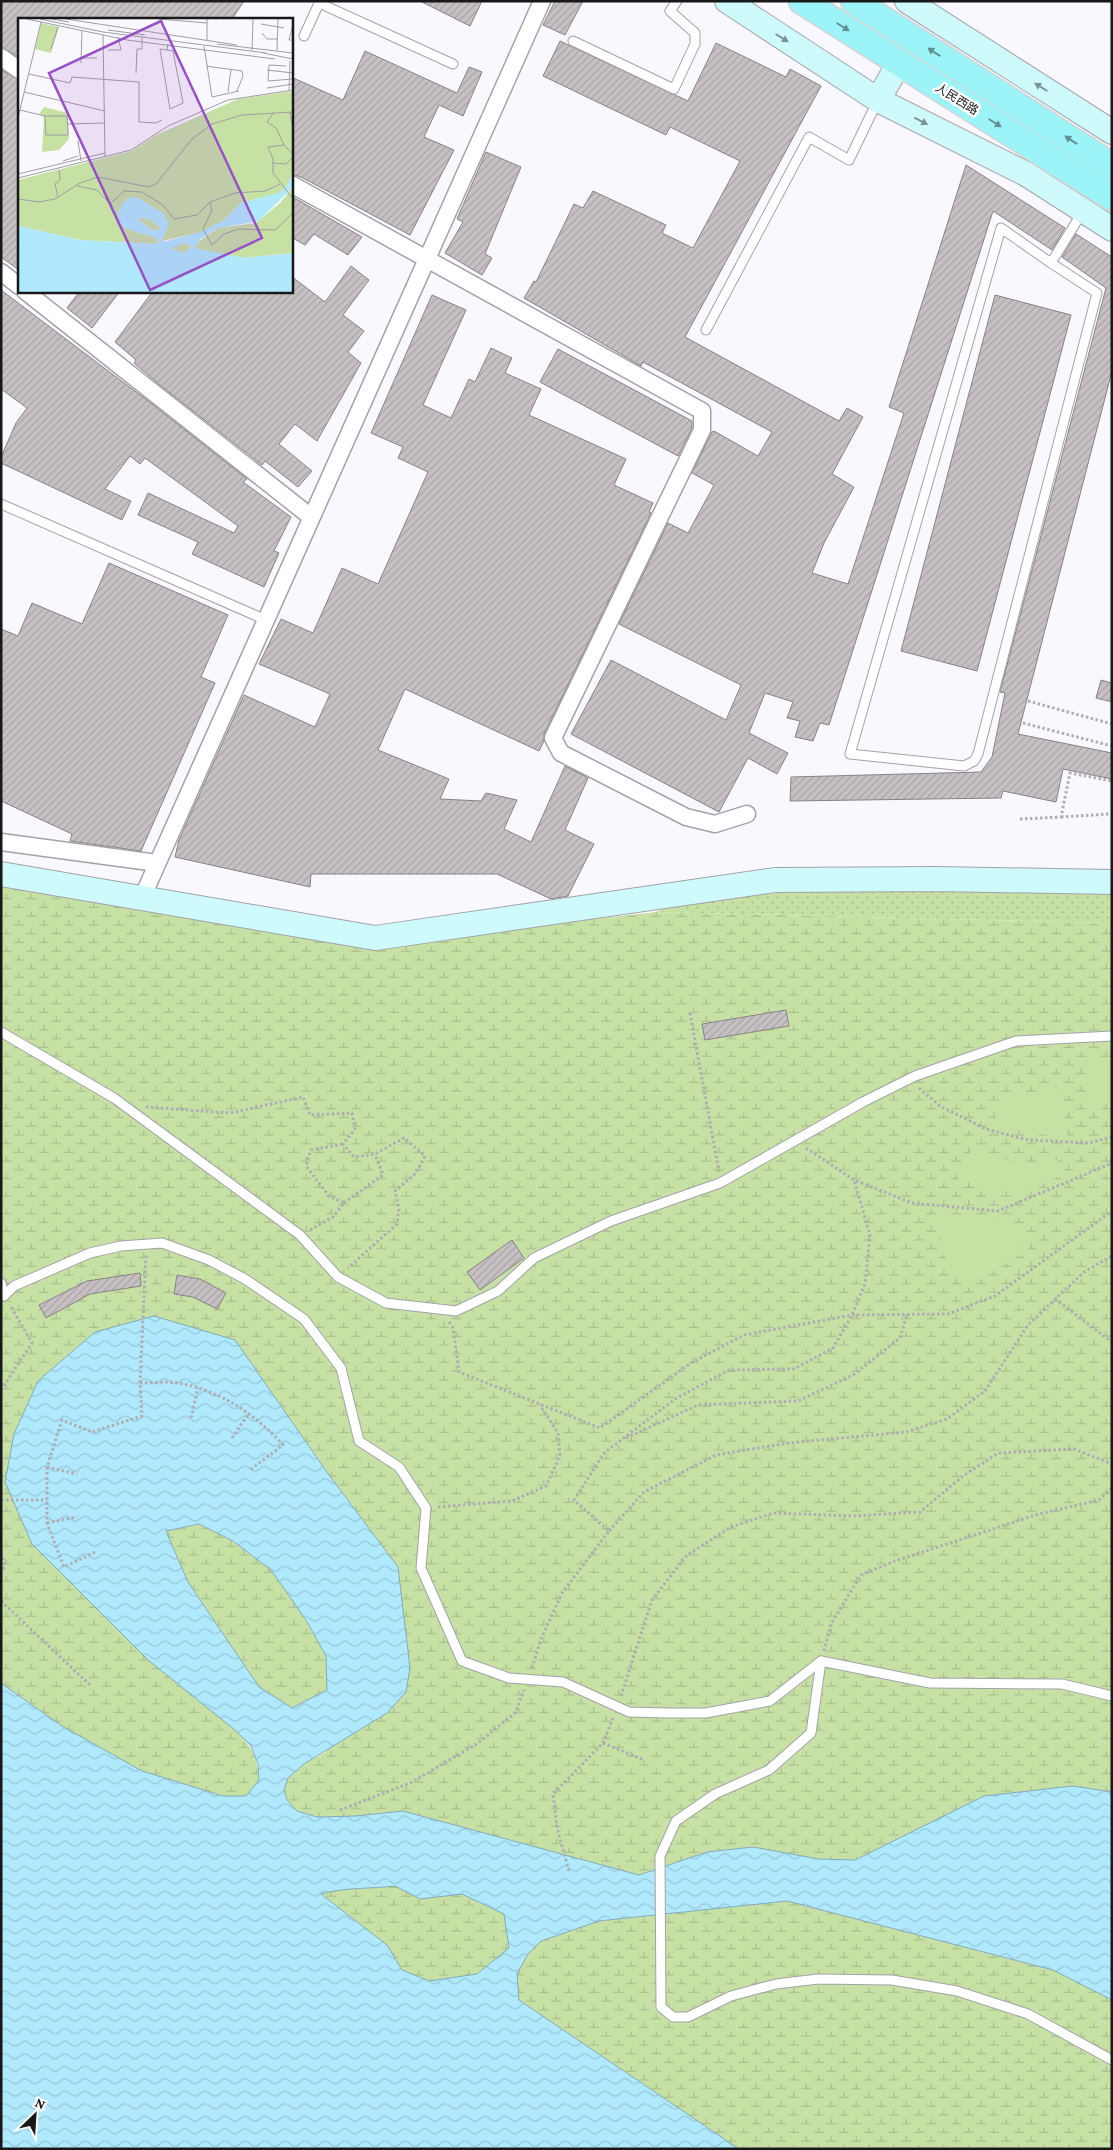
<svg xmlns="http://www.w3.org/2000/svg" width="1113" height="2150" font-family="'Crimson Pro','Noto Sans SC',serif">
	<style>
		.grass { fill: url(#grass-dots) }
		.wetland { fill: url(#wetland-marsh) }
		.pitch { fill: #c7e1a5 }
		.water { fill: url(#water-waves); stroke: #82aaba; fill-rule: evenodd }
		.building { fill: url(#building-hatch); stroke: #888285 }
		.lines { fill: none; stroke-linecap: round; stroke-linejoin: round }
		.lane-casing { stroke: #a3a2a8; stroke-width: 11 }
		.street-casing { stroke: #a3a2a8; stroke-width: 19 }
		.secondary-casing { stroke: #a3a2a8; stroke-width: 26 }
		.primary-casing { stroke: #d5d5d6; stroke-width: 29 }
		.path { stroke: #afadb3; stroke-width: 3; stroke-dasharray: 2.5 2.5; stroke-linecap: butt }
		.lane { stroke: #fff; stroke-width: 9 }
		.street { stroke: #fff; stroke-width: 16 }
		.secondary { stroke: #cefafc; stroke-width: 24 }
		.primary { stroke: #9df4f8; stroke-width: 26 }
		.oneway { fill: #619194 }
		.oneway2 { fill: #7c9496 }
		.labels { text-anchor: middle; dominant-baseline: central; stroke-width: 5; stroke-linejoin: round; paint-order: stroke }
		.street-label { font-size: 12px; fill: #18181a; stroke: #fff }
		.inset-road { fill: none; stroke: #a09ea3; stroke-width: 1 }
		.view { fill: #9851c5; fill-opacity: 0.15; stroke: #9851c5; stroke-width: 2.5 }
		.inset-edge { fill: none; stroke: #18181a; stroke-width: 2.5 }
	</style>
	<defs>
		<pattern id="grass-dots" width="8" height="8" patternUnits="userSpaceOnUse" patternTransform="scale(1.25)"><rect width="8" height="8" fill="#c7e1a5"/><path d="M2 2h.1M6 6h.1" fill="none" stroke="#aac08d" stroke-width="1.8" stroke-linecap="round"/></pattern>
		<pattern id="wetland-marsh" width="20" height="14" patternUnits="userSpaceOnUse" patternTransform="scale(1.25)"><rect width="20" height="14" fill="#c7e1a5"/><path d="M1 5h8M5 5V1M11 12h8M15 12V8" fill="none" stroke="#aac08d"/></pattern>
		<pattern id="water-waves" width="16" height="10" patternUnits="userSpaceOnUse" patternTransform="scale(1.25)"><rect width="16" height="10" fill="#b0e9fe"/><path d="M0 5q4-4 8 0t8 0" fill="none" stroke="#97c7d9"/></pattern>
		<pattern id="building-hatch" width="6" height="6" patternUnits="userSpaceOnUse" patternTransform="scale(1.25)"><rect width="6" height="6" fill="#c6c0c3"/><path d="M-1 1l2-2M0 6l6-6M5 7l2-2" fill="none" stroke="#a9a4a7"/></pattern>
	</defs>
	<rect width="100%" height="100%" fill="#faf8ff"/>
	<!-- grass -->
	<polygon class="grass" points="1112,883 1112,923 656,912 702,891"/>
	<!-- wetland -->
	<g class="wetland">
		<path d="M1,886l378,58 277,-32 456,11v869l-39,-6 -89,10 -129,64 -36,-1 -66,-12 -46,5 -68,23 -236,-64 -48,5 -38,1 -20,-6 -10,-11 -3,-10 4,-12 16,-14 22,-12 72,-185 -69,-92 -94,-135 -140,-8 140,398c17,17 22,25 24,50l-13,16h-23l-81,-25 -80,-45 -61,-43z"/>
		<polygon points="199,1524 233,1541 271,1570 306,1620 326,1656 327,1690 292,1708 259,1687 188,1582 166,1531"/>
		<path d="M395,1886l25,13 42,-5 43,20 4,34 -32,26 -48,7 -27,-11 -15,-25 -66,-51c24,-7 49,-5 74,-8z"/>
		<polygon points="787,1901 1053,1970 1112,2000 1112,2149 739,2149 519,2000 517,1974 528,1954 541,1941 599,1921"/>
	</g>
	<!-- pitch -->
	<g class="pitch">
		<polygon points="1089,1057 1112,1060 1112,1105 1084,1102"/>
		<polygon points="1061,1088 1068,1139 995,1126 999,1098"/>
		<polygon points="973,1146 1017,1164 1056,1159 1066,1173 1026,1192 992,1190 958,1179"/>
		<polygon points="938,1217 1007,1218 1029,1249 967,1287 943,1254"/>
	</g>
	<!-- water -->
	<path class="water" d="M154,1316l81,24 94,135 69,92 12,101 -4,24 -19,21 -83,51 -16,14 -4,12 3,10 10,11 20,6 38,-1 48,-5 236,64 68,-23 46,-5 66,12 36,1 129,-64 89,-10 39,6v208l-59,-30 -266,-69 -188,20 -58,20 -13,13 -11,20 2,26 220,149h-738v-466l61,43 80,45 81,25h23l13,-16 -1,-16 -7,-18 -16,-16 -87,-70 -116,-116 -27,-62 9,-48 24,-53 57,-49zM199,1524l34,17 38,29 35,50 20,36 1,34 -35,18 -33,-21 -71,-105 -22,-51zM395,1886l25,13 42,-5 42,20 5,34 -32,26 -48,7 -27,-11 -15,-25 -66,-51c25,-7 49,-5 74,-8z"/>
	<!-- building -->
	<g class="building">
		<polygon points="1,1 244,1 232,19 19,19 19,57 1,47"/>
		<polygon points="420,1 482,1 470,26"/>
		<polygon points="555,1 583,1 565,35 543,25"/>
		<polygon points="560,41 688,101 716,43 786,77 790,69 821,86 685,337 839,421 847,408 863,417 832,474 854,487 824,543 812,573 848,584 904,413 889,407 966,165 1065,228 1052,250 993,211 829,725 820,723 813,741 795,737 800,721 787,718 793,702 765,693 749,733 788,753 777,774 748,758 719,812 571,734 611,660 726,720 741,685 619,624 668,523 688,533 714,485 692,473 712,432 714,431 758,456 772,432 643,362 641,366 524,298 534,281 536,282 574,204 583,208 593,191 666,225 662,233 693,248 740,161 670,127 666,135 543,76"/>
		<polygon points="365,51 457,93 469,67 482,72 463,116 439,105 424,137 454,150 410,235 301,177 291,174 291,77 343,100"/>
		<polygon points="1,70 19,80 19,270 1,257"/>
		<polygon points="486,152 521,167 485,254 492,258 482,275 445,253 463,222 457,219"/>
		<polygon points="291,196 362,237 348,255 314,234 305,245 291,237"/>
		<polygon points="1076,234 1112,257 1112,371 1018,734 1112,753 1112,779 1063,769 1056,802 1003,791 1001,798 790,801 791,777 981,772 992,757 1005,693 1000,692 1106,288 1062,257"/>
		<polygon points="351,266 369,280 343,315 364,331 348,352 361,363 317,441 295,424 279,444 312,471 298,487 265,461 262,465 160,385 134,363 136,360 115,342 153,291 291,291 291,276 325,302"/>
		<polygon points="1,290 148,401 247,479 243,482 291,517 274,551 279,553 264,587 192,554 198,542 138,515 148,493 234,533 238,526 145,458 140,464 130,456 105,489 131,501 122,520 1,463 1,457 16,423 27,408 1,389"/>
		<polygon points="80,291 120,291 92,328 67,308"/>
		<polygon points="432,295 466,310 423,405 451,418 469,379 475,382 491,348 512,358 505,373 541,389 529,415 626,459 614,485 653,503 649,512 651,513 544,734 544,741 539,751 405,689 378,750 449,779 440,799 481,801 486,793 517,800 504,829 531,842 565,766 588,778 565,830 594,844 568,896 551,899 497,874 311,874 310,887 175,857 179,840 244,695 315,727 330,694 259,664 281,619 313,633 342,568 378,584 428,472 398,458 403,447 371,433"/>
		<polygon points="995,295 1071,315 977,671 901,651"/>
		<polygon points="558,349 692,421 692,428 678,456 540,382"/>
		<polygon points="109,563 228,615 201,677 215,683 141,851 70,841 72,834 1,801 1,629 18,636 32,603 82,624"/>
		<polygon points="1101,680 1112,683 1112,702 1096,698"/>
		<polygon points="786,1010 789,1026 705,1040 702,1024"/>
		<polygon points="512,1240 524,1258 480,1290 467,1272"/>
		<polygon points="140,1273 141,1286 90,1294 46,1318 39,1305 87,1281"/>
		<polygon points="177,1275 200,1279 226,1293 217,1309 193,1297 174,1294"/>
	</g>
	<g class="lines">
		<!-- lane casing -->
		<g class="lane-casing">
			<g id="lane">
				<polyline points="319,3 453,64"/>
				<polyline points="304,36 320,1"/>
				<polyline points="573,41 674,89 695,44 695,33 670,11 677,1"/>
				<polyline points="1051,263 1001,228 850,754 964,766 974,761 978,754 1097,293 1051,263 1083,211"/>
				<polyline points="706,330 809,137 849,160 878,100"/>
				<polyline points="1,504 266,620"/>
				<polyline points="1,1032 114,1098 300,1235 338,1277 386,1303 456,1311 498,1291 534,1258 611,1221 720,1183 863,1102 915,1076 1016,1041 1112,1036"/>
				<polyline points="1,1283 4,1296 14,1286 90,1253 121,1246 162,1243 209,1260 245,1279 304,1319 341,1368 359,1441 399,1467 426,1508 421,1568 462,1661 509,1678 563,1682 629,1712 667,1713 706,1713 770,1701 821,1661 930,1683 1062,1684 1112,1696"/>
				<polyline points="821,1661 811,1733 769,1770 715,1794 676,1821 660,1856 661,2007 673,2017 688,2017 731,1996 776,1984 818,1979 892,1980 957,1991 1028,2014 1112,2060"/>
			</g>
		</g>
		<!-- street casing -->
		<g class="street-casing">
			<g id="street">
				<polyline points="1,57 19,70"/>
				<polyline points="291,184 702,411 702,430 553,738 561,753 686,817 715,824 747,814"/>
				<polyline points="1,272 19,286"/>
				<polyline points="25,291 311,517"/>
				<polyline points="1,842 157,863"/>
				<polyline points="142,898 542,1"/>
			</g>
		</g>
		<!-- secondary casing -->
		<g class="secondary-casing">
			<g id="secondary">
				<polyline points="727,1 878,100 1026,174 1112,229"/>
				<polyline points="907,1 1112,132"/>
				<polyline points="878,100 899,63"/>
				<polyline points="1,874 375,938 775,880 936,879 1112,882"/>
			</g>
		</g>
		<!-- primary casing -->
		<g class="primary-casing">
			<g id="primary">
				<polyline points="802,1 1112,197"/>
				<polyline points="854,1 1112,166"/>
			</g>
		</g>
		<!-- path -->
		<g class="path">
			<polyline points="1028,701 1112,724"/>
			<polyline points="1023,723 1112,746"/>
			<polyline points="1061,817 1109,814"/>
			<polyline points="1020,819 1061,817 1070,773 1112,781"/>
			<polyline points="690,1013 719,1172"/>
			<polyline points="919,1088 940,1106 986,1129 1028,1140 1089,1143 1112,1137"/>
			<polyline points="146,1107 230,1113 303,1097 310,1115 352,1113 355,1129 343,1144 354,1157 375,1154 404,1138 425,1156 416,1173 395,1191 399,1209 397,1224 348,1268"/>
			<polyline points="806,1148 854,1180 912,1203 998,1211 1110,1164 1112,1159"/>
			<polyline points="344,1203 383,1175 375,1154"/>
			<polyline points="310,1230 333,1217 344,1203 329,1196 306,1166 311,1150 343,1144"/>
			<polyline points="1055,1299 1112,1342"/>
			<polyline points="449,1322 453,1328 459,1372 600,1428 691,1363 744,1335 852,1315 948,1314 995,1296 1112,1211"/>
			<polyline points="140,1383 146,1254"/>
			<polyline points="1,1390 32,1343 10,1305"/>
			<polyline points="191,1418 198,1388"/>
			<polyline points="232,1438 249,1413"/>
			<polyline points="626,1438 698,1405 798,1401 853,1375 900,1338 907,1315"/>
			<polyline points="47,1467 77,1474"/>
			<polyline points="1,1500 47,1500"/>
			<polyline points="438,1507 512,1501 546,1486 560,1456 558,1433 540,1405"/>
			<polyline points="47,1523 77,1517"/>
			<polyline points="609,1531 644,1492 716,1455 788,1443 906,1432 947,1419 985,1391 1028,1325 1084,1272 1112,1256"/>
			<path d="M95,1552l-31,15 -17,-44v-56l15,-47 30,12 50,-16 -2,-33c12,0 27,-2 39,0 42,8 76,31 104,62l-33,25"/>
			<polyline points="1,1553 5,1566 1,1572"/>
			<polyline points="1,1601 91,1686"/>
			<polyline points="824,1651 831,1624 861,1575 895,1561 1039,1514 1099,1500 1112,1488"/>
			<polyline points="532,1668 541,1639 562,1593 609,1531 574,1500 604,1453 675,1399 729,1370 794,1369 833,1348 852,1315 865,1284 870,1235 854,1180"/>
			<polyline points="621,1696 652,1600 687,1555 731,1527 773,1513 852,1516 920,1512 963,1476 998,1453 1074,1449 1112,1464"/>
			<polyline points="603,1743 644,1760"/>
			<polyline points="340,1810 410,1783 477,1744 515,1713 524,1690"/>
			<polyline points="569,1871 557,1828 553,1794 603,1743 613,1718"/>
		</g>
		<!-- lane -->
		<use href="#lane" class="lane"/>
		<!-- street -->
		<use href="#street" class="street"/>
		<!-- secondary -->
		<use href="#secondary" class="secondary"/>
		<!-- primary -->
		<use href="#primary" class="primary"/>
	</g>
	<!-- one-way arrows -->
	<defs><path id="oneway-solid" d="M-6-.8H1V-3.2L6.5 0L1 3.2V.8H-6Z" transform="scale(1.25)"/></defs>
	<g class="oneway">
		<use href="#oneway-solid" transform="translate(843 27) rotate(32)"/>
		<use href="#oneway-solid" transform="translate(934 52) rotate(-147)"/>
		<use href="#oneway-solid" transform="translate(995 123) rotate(32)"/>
		<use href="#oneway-solid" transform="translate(1071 140) rotate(-147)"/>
	</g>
	<g class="oneway2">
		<use href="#oneway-solid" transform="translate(782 38) rotate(32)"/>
		<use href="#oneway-solid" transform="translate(1041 87) rotate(-148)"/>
		<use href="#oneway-solid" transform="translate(921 121) rotate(27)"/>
	</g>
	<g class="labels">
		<!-- street labels -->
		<g class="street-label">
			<text transform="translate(957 99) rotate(32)">人民西路</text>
		</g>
	</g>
	<!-- overview -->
	<g transform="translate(18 18)">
		<rect width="275" height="275" fill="#faf8ff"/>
		<path d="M26,89l24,6 1,26 -10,11 -17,2 2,-35 -5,-3z" fill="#c7e1a5"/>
		<path d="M23,5l18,4 -8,26 -16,-4z" fill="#c7e1a5"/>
		<path d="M275,73v82l-6,13 -9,8 -37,9 -18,18 -21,11 -40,9 1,-28 -12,-6 -32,15 6,6 31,10 3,3 -3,3 -76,-4 -62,-14v-46l113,-29 27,-17 80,-35zM275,169v66l-48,5 -50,-7v-7l23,-16 38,-5 24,-20zM123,200l9,1 11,9 -7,3 -16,-11zM166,225l8,3 -7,7 -15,-4z" fill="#c7e1a5"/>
		<path d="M275,155v14l-34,34 -41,7 -18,11 -6,9 51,10 48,-5v39h-275v-66l62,14 76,4 3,-3 -3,-3 -31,-10 -6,-5 -1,-12 8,-12 10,-2 27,16 6,12 -7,14 2,3 37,-10 22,-11 18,-18 37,-10 8,-6zM122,200l10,1 11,9 -7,3 -16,-11zM167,225l7,3 -7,7 -14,-4z" fill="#b0e9fe" fill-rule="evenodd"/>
		<path class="inset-road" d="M9,1l100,21 148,19M22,1l63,13 163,21M34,1l17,3M48,1l171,26M141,1l48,4M243,6l23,4M275,7l-4,15h4M90,12l37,5M244,15l5,6h10M85,17l2,122M189,22v-21M199,26l76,9M186,28l8,51 27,-6M33,31l7,-22M90,32h13l-3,-13M149,32l-7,-1 10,60 13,-6 -10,-52 -6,-1 1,-6M234,32l1,-31M259,32l1,-31M245,35l30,6M63,40h16M63,45l1,-32M188,48l36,5 1,5 -6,15M268,48l-17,-1 -1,16 25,-2M249,52l26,3M118,55l1,-24h5v-12M11,56l41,9 2,-6 67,5v40l17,1 6,-3M249,70l26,-4M271,72l1,-29M6,74l81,19M210,74l3,-23M2,92l25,6 1,19h22l-1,-19h-22M256,94l-7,10 9,6 8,17 9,9M272,94l3,18M0,100l23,-96M49,106l38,-1M60,123l3,20M266,127l-16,2 5,12v14l20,26M45,143l15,-5M255,145l13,1 7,-7M0,156l87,-21M0,160l113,-28 37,-24 60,-26 65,-10M59,168l20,4 13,14 14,-13 18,1 21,13 11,14 23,-4 13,-13 25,-9 30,-2 15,-7M40,180l-3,-14 5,-4 -1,-10M0,181l21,3 16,-3 25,-16 18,-6 51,10 7,-3 36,-45 20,-15 30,-9 51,-3M192,185l2,7 -9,19 9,16 12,-11 15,-5 36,1 18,-17"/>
		<path class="view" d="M143,3l101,217 -112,52 -101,-217z"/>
		<rect width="275" height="275" class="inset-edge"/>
	</g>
	<!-- border -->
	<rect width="1113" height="2150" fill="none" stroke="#18181a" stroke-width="5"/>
	<!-- north arrow -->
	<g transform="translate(35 2115) rotate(25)" stroke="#ffffff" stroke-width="4" paint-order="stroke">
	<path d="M0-4L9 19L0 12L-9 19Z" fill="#18181a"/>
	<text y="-8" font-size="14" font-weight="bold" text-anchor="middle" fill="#18181a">N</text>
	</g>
</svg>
